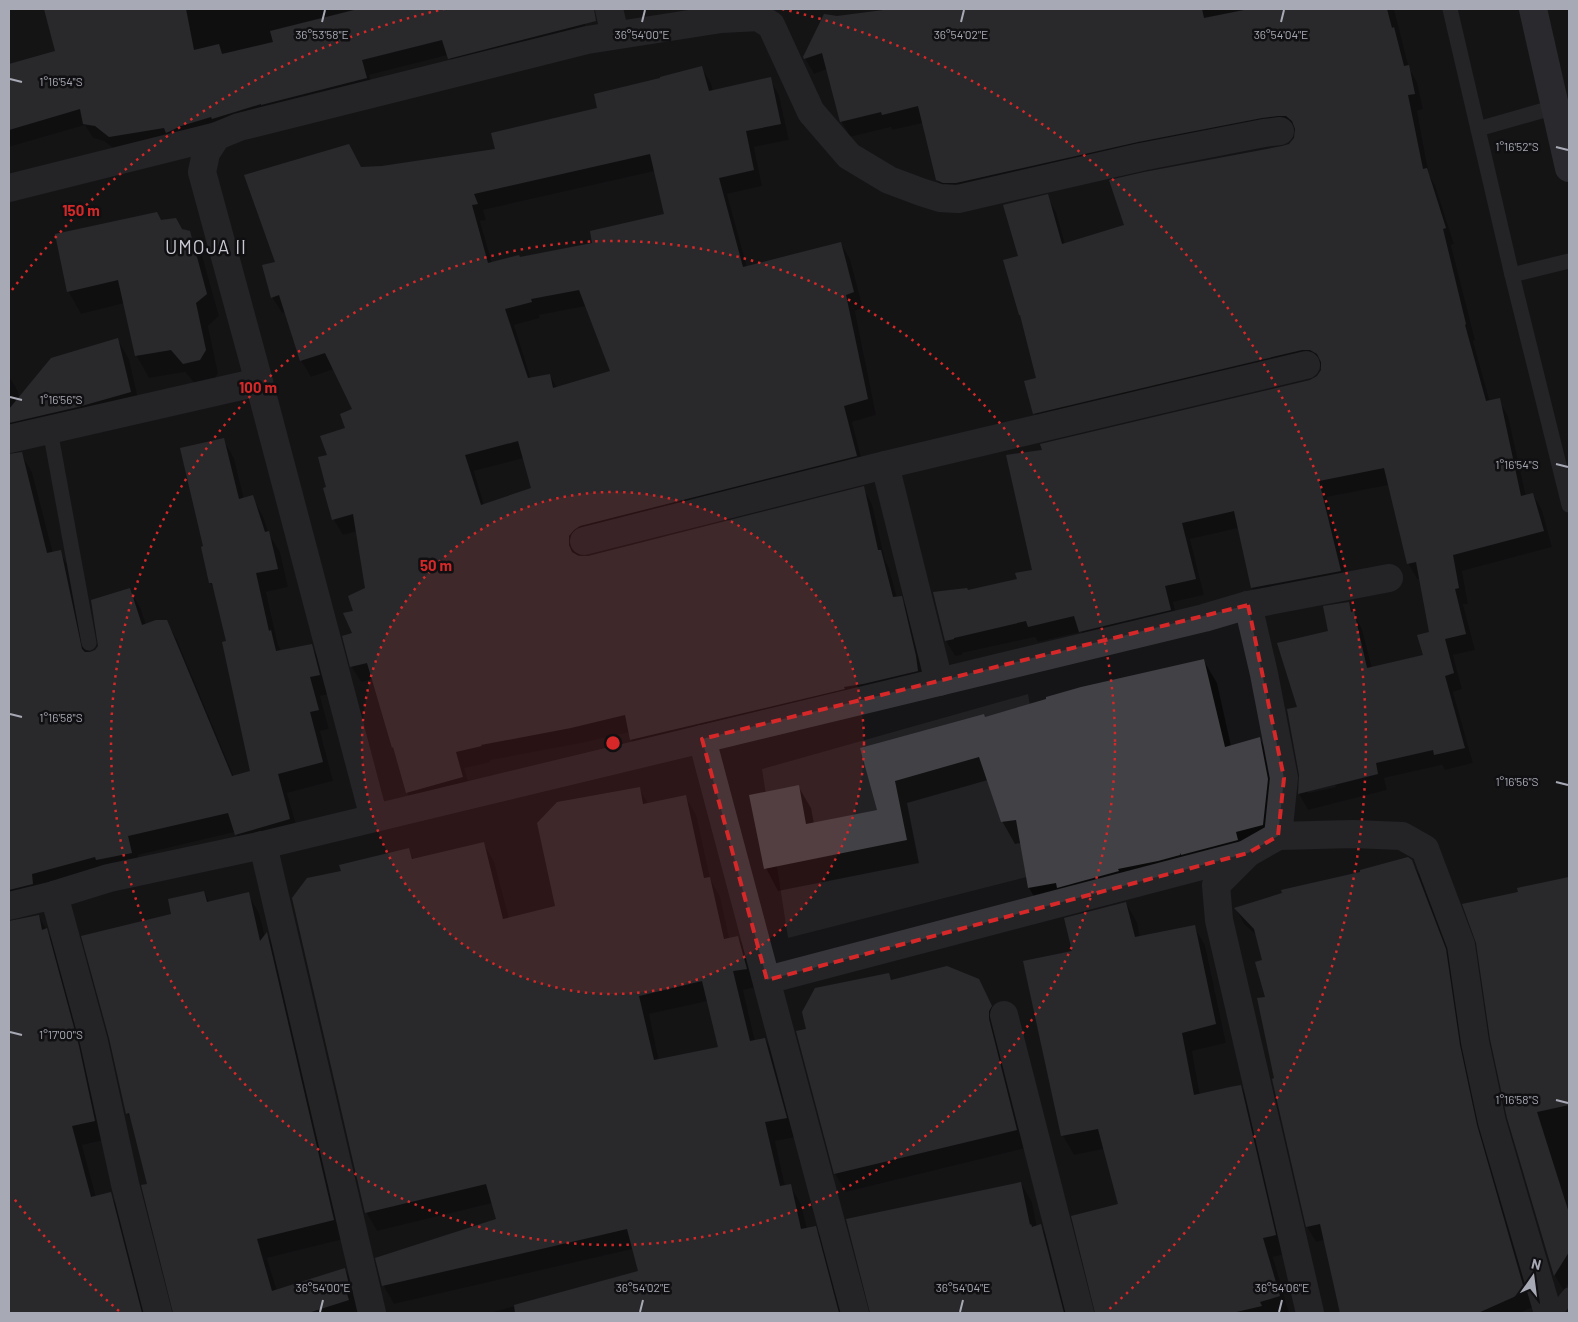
<svg xmlns="http://www.w3.org/2000/svg" width="1578" height="1322" font-family="Barlow,sans-serif">
	<style>
		.built { fill: #212023 }
		.shadow { fill: #0007; fill-rule: evenodd }
		.building { fill: #414146; fill-rule: evenodd }
		.lines { fill: none; stroke-linecap: round; stroke-linejoin: round }
		.lane { stroke: #36363b; stroke-width: 15 }
		.street { stroke: #36363b; stroke-width: 28 }
		.secondary { stroke: #44444a; stroke-width: 28 }
		.marked { fill: none; stroke: #d62828; stroke-width: 4; stroke-dasharray: 10 6; stroke-linejoin: round }
		.ticks { fill: none; stroke: #a7a9b5; stroke-width: 2 }
		.ring { fill: none; stroke: #d62828; stroke-width: 2.5; stroke-dasharray: 2.5 5 }
		.labels { text-anchor: middle; dominant-baseline: central; stroke-width: 5; stroke-linejoin: round; paint-order: stroke }
		.quarter-label { font-size: 19px; letter-spacing: 1px; fill: #c8c9d2; stroke: #100f11 }
		.ticks-label { font-size: 12px; text-anchor: middle; fill: #a7a9b5; stroke: #100f11; stroke-width: 5; stroke-linejoin: round; paint-order: stroke }
		.centre { fill: #d62828; stroke: #100f11; stroke-width: 2.5 }
		.ring-label { font-size: 15px; text-anchor: middle; font-weight: bold; fill: #d62828; stroke: #100f11; stroke-width: 5; stroke-linejoin: round; paint-order: stroke }
	</style>
	<rect width="100%" height="100%" fill="#151416"/>
	<!-- built -->
	<polygon class="built" points="1028,694 1058,869 788,938 762,769"/>
	<!-- shadow -->
	<g class="shadow">
		<polygon points="45,9 581,9 589,40 458,73 448,55 369,75 375,93 118,152 104,141 93,138 85,125 9,147 9,65 57,52"/>
		<path d="M887,9h507l15,59 8,14 6,27 -6,2 12,64 6,10 19,59 -3,1 24,95 -2,1 17,61 9,-2 9,16 18,80 7,-2 9,16 10,37 -90,24 6,33h-5l12,46 -22,5 9,34 -9,3 20,71 -28,7 -3,-5 -58,13 3,12 -79,20 -9,-16 2,-19 -3,-67 32,-76 18,-29 14,26 10,39 52,-12 7,-24 -11,-53h-3l-9,-16 -19,-78 -62,12 22,90 -88,17 -9,-16 -13,-60 -49,11 14,56 -31,7 6,24 -90,21 -8,-15 -43,10 -3,-5 -73,16v2l-7,1 -9,-15 22,-50 50,-11 15,-9 10,-120 267,-70 8,-4 4,-10 -10,-2 -269,64 -9,-16 3,-34 -17,-122 27,-61 9,16 9,32 61,-18 164,-81 5,-7 1,-6 -8,-1 -342,65 -9,-16 -14,-57 -31,7 -1,-3 -41,10 -9,-16 -14,-52 -13,5 -10,-17 33,-40 43,-6 -1,-1zM1335,785l1,2 -28,6v-2z"/>
		<path d="M701,67l10,16 2,8 57,-12 9,16 10,45 -35,7 8,39 -35,8 20,73 94,-24 9,16 13,49 -8,3 21,104 -24,7 13,50 -283,74 -4,10 10,1 275,-69 9,16 13,56 4,8 8,30h4l9,16 15,59 -285,83 -9,-16 -2,-8 -49,11 -90,17v2l-26,6 7,25 -55,15 -9,-16 -34,-113 -12,3 -10,-16 4,-54 12,-24 -9,-57 -15,4 -10,-16 -6,-31 1,-32 19,-27 7,-19 -20,-41 -23,8 -10,-16 -15,-49 -4,1 -10,-16 4,-34 85,-95 21,-1 114,-17 103,-41 63,-30zM655,171l10,44 -71,29 -102,19 -12,-42 6,-1 -3,-10zM586,306l26,66 -55,16 -7,-13 -19,4 -17,-54 26,-7 -1,-3zM524,458l9,31 -49,16 -10,-34z"/>
		<polygon points="161,221 189,232 202,255 219,316 208,326 218,373 213,382 197,386 185,372 149,378 136,355 125,303 81,314 68,291"/>
		<polygon points="118,340 129,359 141,411 9,447 9,376 18,391 19,398"/>
		<polygon points="223,439 234,458 244,499 252,497 263,516 269,534 280,552 288,587 266,592 278,645 281,651 311,645 322,664 330,694 320,696 329,729 320,731 333,781 287,793 300,838 247,853 235,832 138,855 142,872 9,914 9,455 21,454 32,472 53,553 60,552 71,571 89,653 95,651 130,590 141,609 146,625 166,621 177,640 234,777 252,772 227,642 216,593 210,583 204,547"/>
		<polygon points="1204,661 1217,683 1231,746 1260,739 1272,761 1276,847 1042,910 1029,888 1021,843 1015,844 1002,821 988,780 907,803 919,863 778,891 766,868 798,786 811,808 814,824 879,811 862,749 985,718"/>
		<path d="M639,788l9,16 37,-8 11,19 14,64 10,18 9,42 9,-2 11,19 8,31 -14,3 12,51 10,-2 11,19 21,79 -22,4 10,45 5,-1 11,19 6,25 8,-2 11,19 18,67h-355l150,-41 -6,-23 -239,55 -11,-19 114,-65 -4,-17 -116,28 -11,-19 -24,-341 66,-22 6,11 69,-17 11,19 15,57 48,-12zM708,1001l11,47 -60,13 -10,-47z"/>
		<polygon points="1411,861 1421,877 1454,966 1533,1307 1520,1313 1341,1313 1325,1240 1316,1242 1307,1227 1273,1080 1276,1079 1264,961 1258,937 1244,924 1236,909"/>
		<polygon points="1569,878 1569,1282 1564,1291 1555,1276 1508,1118 1520,893 1519,889"/>
		<polygon points="204,892 210,903 248,894 259,913 265,937 267,934 277,952 344,1239 267,1258 277,1291 345,1269 356,1288 361,1312 357,1313 174,1313 148,1184 134,1125 127,1113 173,915"/>
		<polygon points="1126,903 1137,922 1140,938 1194,926 1205,945 1226,1043 1192,1051 1200,1095 1241,1086 1251,1105 1286,1254 1273,1257 1289,1313 1096,1313 1120,1204 1104,1149 1074,1155 1063,1136 1025,962 1074,952"/>
		<polygon points="39,916 57,949 105,1140 82,1145 96,1197 110,1194 121,1213 147,1313 9,1313 9,922"/>
		<polygon points="889,975 892,981 988,999 1001,1025 1026,1148 846,1192 835,1174 798,1032 808,1030"/>
		<polygon points="1021,1183 1032,1202 1037,1227 1041,1226 1052,1245 1069,1313 871,1313 871,1309"/>
	</g>
	<!-- building -->
	<g class="building">
		<polygon points="44,9 186,9 194,50 219,44 222,54 273,42 270,31 358,9 594,9 596,21 448,59 442,40 362,60 367,78 261,105 261,104 212,119 211,117 181,126 166,133 164,128 109,137 95,126 83,124 80,109 9,130 9,64 55,51"/>
		<polygon points="891,9 1202,9 1204,18 1249,9 1387,9 1392,28 1394,27 1404,66 1409,65 1415,94 1408,95 1423,169 1427,168 1446,228 1443,229 1466,324 1465,325 1486,401 1500,398 1521,496 1533,493 1544,531 1453,555 1459,588 1455,589 1466,634 1445,639 1454,673 1445,676 1465,748 1434,755 1433,750 1376,763 1378,774 1298,794 1299,775 1287,709 1297,707 1277,643 1328,631 1323,606 1349,602 1351,612 1354,611 1367,668 1423,655 1417,635 1429,632 1416,562 1407,564 1384,468 1319,481 1341,571 1251,588 1234,511 1182,523 1196,579 1165,586 1171,610 1079,632 1074,616 1028,627 1026,621 954,638 954,639 945,641 933,592 967,588 968,590 1017,579 1015,573 1032,570 1006,455 1042,450 1040,444 1310,380 1317,376 1321,370 1321,362 1317,354 1310,350 1302,350 1033,414 1024,381 1036,378 1020,315 1019,315 1003,260 1018,256 1003,205 1048,194 1062,244 1124,225 1109,180 1144,172 1282,146 1289,144 1294,138 1295,129 1292,121 1286,116 1278,116 1262,118 1138,142 956,183 943,183 936,180 918,106 882,115 881,112 840,122 822,53 804,59 803,57 824,14 837,16"/>
		<path d="M702,66l7,25 62,-14 10,47 -35,7 8,39 -35,8 24,89 98,-25 13,50 -8,3 22,104 -24,7 13,50 -277,70 -6,4 -5,6v9l3,7 7,4h9l276,-70 14,64h3l12,47 9,-1 14,60 2,15 -55,13 -19,3 1,2 -215,51 -5,-25 -54,13 -90,17 1,1 -26,6 7,25 -57,16 -13,-46 -1,1 -25,-85 -17,4 -8,-31 10,-3 -9,-20 10,-2 -5,-15 17,-8 -12,-74 -21,6 -9,-32 3,-1 -8,-30 9,-2 -7,-19 25,-8 -5,-14 12,-5 -27,-56 -25,8 -21,-66 -8,3 -9,-33 13,-3 -31,-87 105,-31 12,23 21,-1 113,-17 -4,-16 106,-25 -3,-14 66,-16v-1zM650,154l14,60 -74,17 2,12 -72,14 -1,-2 -31,8 -16,-58 6,-1 -4,-10zM579,290l31,81 -57,17 -3,-14 -22,4 -23,-69 27,-7 -1,-3zM518,441l13,47 -50,17 -16,-50z"/>
		<polygon points="157,212 161,220 176,218 182,229 190,231 207,294 196,303 206,350 200,360 183,364 171,350 135,356 118,280 67,292 55,234"/>
		<polygon points="118,338 131,392 78,407 9,423 9,409 51,358"/>
		<polygon points="224,438 239,499 253,495 265,532 269,531 278,569 256,573 269,631 271,630 276,651 312,644 320,675 310,677 319,710 310,712 323,762 278,774 290,819 235,835 228,813 128,836 132,853 96,860 95,857 32,874 33,884 9,890 9,454 22,452 47,553 61,550 82,649 85,652 90,652 95,650 98,646 91,600 130,588 142,625 156,620 167,620 232,776 250,771 222,642 226,641 212,583 209,583 201,547 203,546 180,448"/>
		<polygon points="1204,659 1225,747 1260,737 1268,779 1263,825 1236,832 1238,840 1181,855 1180,853 1180,855 1158,861 1118,869 1119,871 1057,888 1056,883 1028,888 1016,820 1001,822 979,757 895,781 907,840 764,869 749,795 799,785 806,824 877,810 860,748 984,714 985,717 1046,699 1046,697 1081,687"/>
		<path d="M640,787l3,17 43,-9 18,83 6,-1 14,62 14,-3 9,33 -14,2 17,70 15,-3 22,80 -22,4 15,64 11,-2 10,45 15,-3 23,87h-324l-1,-8 124,-34 -11,-42 -245,57 -7,-28 121,-39 -10,-35 -121,29 -73,-315 15,-20 34,-7 -2,-6 70,-17 3,11 72,-17 19,77 52,-13 -18,-83 20,-21zM702,981l16,66 -64,13 -15,-64z"/>
		<polygon points="1408,857 1412,860 1446,949 1460,1045 1477,1125 1525,1292 1478,1313 1340,1313 1320,1224 1306,1227 1272,1079 1274,1078 1257,998 1265,997 1255,962 1262,960 1254,929 1234,908 1282,893 1281,890 1360,872 1360,870"/>
		<polygon points="1569,877 1569,1105 1537,1112 1569,1213 1569,1252 1554,1276 1507,1118 1490,1039 1476,943 1462,904 1518,892 1517,888"/>
		<polygon points="204,891 207,902 249,892 260,941 267,932 334,1220 257,1239 272,1291 345,1268 351,1293 347,1294 349,1300 308,1313 173,1313 141,1185 147,1184 129,1113 126,1114 109,1038 81,936 171,914 168,899"/>
		<polygon points="1126,902 1135,937 1195,925 1216,1024 1182,1033 1194,1095 1230,1087 1230,1090 1230,1087 1241,1085 1276,1235 1263,1238 1280,1296 1260,1302 1262,1306 1232,1313 1095,1313 1071,1216 1118,1204 1098,1129 1061,1136 1023,961 1072,951 1064,918"/>
		<polygon points="39,915 42,930 47,928 79,1046 95,1121 72,1126 91,1197 111,1192 142,1313 9,1313 9,921"/>
		<polygon points="947,966 979,979 992,1006 989,1011 989,1019 1017,1130 834,1174 796,1031 806,1029 802,1012 815,988 889,973 891,980"/>
		<polygon points="1021,1182 1030,1225 1031,1224 1032,1227 1041,1224 1064,1313 870,1313 846,1219"/>
	</g>
	<g class="lines">
		<!-- lane -->
		<g class="lane">
			<polyline points="1450,9 1512,275 1569,505"/>
			<polyline points="1478,129 1555,107"/>
			<polyline points="1512,275 1569,261"/>
			<polyline points="50,430 89,643"/>
			<polyline points="1555,1313 1569,1295"/>
		</g>
		<!-- street -->
		<g class="street">
			<polyline points="609,9 615,35"/>
			<polyline points="9,188 217,136"/>
			<polyline points="9,439 259,382"/>
			<polyline points="885,465 939,682"/>
			<polyline points="584,541 885,465 1306,365"/>
			<polyline points="1248,605 1389,578"/>
			<polyline points="702,739 855,1313"/>
			<polyline points="374,818 259,382 202,172 206,153 217,136 239,127 587,40 721,19 758,17 771,25 811,112 849,156 889,180 921,192 940,198 958,199 1141,157 1264,133 1280,131"/>
			<polyline points="1278,836 1353,834 1402,836 1425,849 1461,945 1475,1042 1492,1122 1548,1313"/>
			<polyline points="263,845 372,1313"/>
			<polyline points="54,895 94,1042 125,1184 158,1313"/>
			<polyline points="9,906 54,895 109,878 263,845 1204,618 1248,605 1264,674 1284,778 1278,836 1248,853 1216,885 1219,920 1310,1313"/>
			<polyline points="767,980 1247,854"/>
			<polyline points="1004,1015 1080,1313"/>
		</g>
		<!-- secondary -->
		<polyline class="secondary" points="1533,9 1569,168"/>
	</g>
	<!-- marked area -->
	<path d="M0 0H1578V1322H0ZM1248,605l36,173 -6,58 -30,17 -481,127 -65,-241z" fill="#151416" fill-opacity=".55" fill-rule="evenodd"/>
	<path class="marked" d="M1248,605l36,173 -6,58 -30,17 -481,127 -65,-241z"/>
	<!-- ticks -->
	<path class="ticks" d="M322,22l3,-12M642,22l3,-12M961,22l3,-12M1281,22l3,-12M10,79l12,3M1556,147l12,3M10,397l12,3M1556,464l12,3M10,714l12,3M1556,782l12,3M10,1032l12,3M1556,1100l12,3M320,1312l3,-12M640,1312l3,-12M960,1312l3,-12M1279,1312l3,-12"/>
	<!-- distance rings -->
	<circle cx="613" cy="743" r="251" fill="#d62828" fill-opacity=".12"/>
	<g class="ring">
		<circle cx="613" cy="743" r="251"/>
		<circle cx="613" cy="743" r="502"/>
		<path d="M119 1311A753 753 0 0 1 12 1196M12 290A753 753 0 0 1 444 9M782 9A753 753 0 0 1 1107 1311"/>
	</g>
	<g class="labels">
		<!-- quarter labels -->
		<g class="quarter-label">
			<text x="206" y="246">UMOJA II</text>
		</g>
	</g>
	<g class="ticks-label">
		<text x="642" y="39">36°54'00"E</text>
		<text x="961" y="39">36°54'02"E</text>
		<text x="1281" y="39">36°54'04"E</text>
		<text x="322" y="39">36°53'58"E</text>
		<text x="61" y="86">1°16'54"S</text>
		<text x="1517" y="151">1°16'52"S</text>
		<text x="61" y="404">1°16'56"S</text>
		<text x="1517" y="469">1°16'54"S</text>
		<text x="61" y="722">1°16'58"S</text>
		<text x="1517" y="786">1°16'56"S</text>
		<text x="61" y="1039">1°17'00"S</text>
		<text x="1517" y="1104">1°16'58"S</text>
		<text x="323" y="1292">36°54'00"E</text>
		<text x="643" y="1292">36°54'02"E</text>
		<text x="963" y="1292">36°54'04"E</text>
		<text x="1282" y="1292">36°54'06"E</text>
	</g>
	<circle cx="613" cy="743" r="8" class="centre"/>
	<g class="ring-label">
		<text x="81" y="216">150 m</text>
		<text x="258" y="393">100 m</text>
		<text x="436" y="571">50 m</text>
	</g>
	<!-- border -->
	<rect width="1578" height="1322" fill="none" stroke="#a7a9b5" stroke-width="20"/>
	<!-- north arrow -->
	<g transform="translate(1533 1277) rotate(14)" stroke="#100f11" stroke-width="4" paint-order="stroke">
	<path d="M0-4L9 19L0 12L-9 19Z" fill="#a7a9b5"/>
	<text y="-8" font-size="14" font-weight="bold" text-anchor="middle" fill="#a7a9b5">N</text>
	</g>
</svg>
